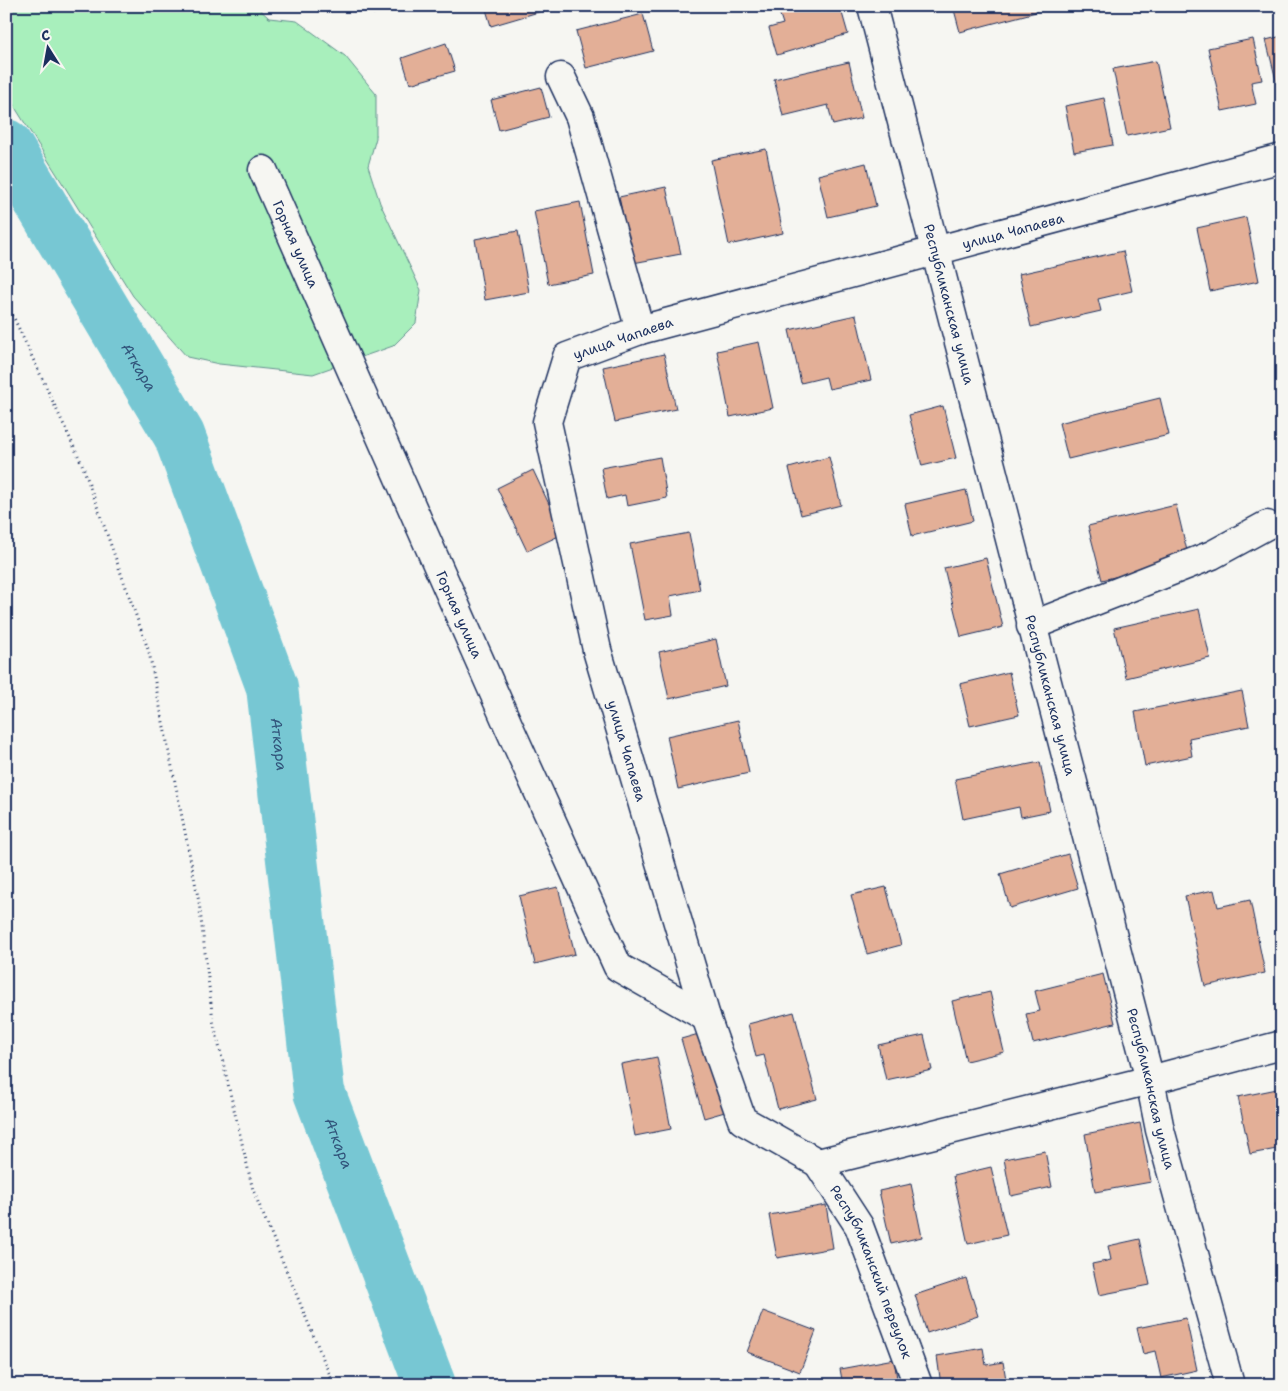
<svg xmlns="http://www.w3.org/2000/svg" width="1288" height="1391" font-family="'Shantell Sans',sans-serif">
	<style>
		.green { fill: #a8efbc; stroke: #628f8d }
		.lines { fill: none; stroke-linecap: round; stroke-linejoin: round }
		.river { stroke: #77c7d3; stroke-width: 52 }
		.building { fill: #e3af97; stroke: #1b2f5e }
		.minor-casing { stroke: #1b2f5e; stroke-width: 31 }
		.path { stroke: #1b2f5e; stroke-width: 3; stroke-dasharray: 1 4; stroke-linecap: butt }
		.minor { stroke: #f6f6f2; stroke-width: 28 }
		.labels { text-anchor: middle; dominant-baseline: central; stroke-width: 4; stroke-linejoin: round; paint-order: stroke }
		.street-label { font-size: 14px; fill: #1b2f5e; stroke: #f6f6f2 }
		.water-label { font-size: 15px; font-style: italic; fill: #32557b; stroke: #f6f6f2 }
	</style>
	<rect width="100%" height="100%" fill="#f6f6f2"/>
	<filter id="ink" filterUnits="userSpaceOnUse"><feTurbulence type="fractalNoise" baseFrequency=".02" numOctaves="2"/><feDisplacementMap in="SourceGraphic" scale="10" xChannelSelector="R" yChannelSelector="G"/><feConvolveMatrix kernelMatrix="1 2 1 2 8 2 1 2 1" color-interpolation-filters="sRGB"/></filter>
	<g filter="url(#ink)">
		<!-- green -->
		<polygon class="green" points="6,6 256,6 269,18 297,21 345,56 376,94 376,138 368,166 380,203 421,290 416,323 393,346 313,374 219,364 187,357 133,296 6,93"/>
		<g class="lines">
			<!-- river -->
			<path class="river" id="s1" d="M6,145l173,290 93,252 47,405 111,293"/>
		</g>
		<!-- building -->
		<g class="building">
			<polygon points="371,6 401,6 373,14"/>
			<polygon points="485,6 552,6 552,8 491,26"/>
			<polygon points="777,6 840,6 848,34 777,55 769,28 783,24"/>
			<polygon points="953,6 1035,6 1036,12 960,32"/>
			<polygon points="643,14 653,51 586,68 576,31"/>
			<polygon points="1282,36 1282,96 1280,96 1266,40"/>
			<polygon points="1253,39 1262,80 1251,82 1256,104 1222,111 1208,48"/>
			<polygon points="446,43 455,71 410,84 402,58"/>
			<polygon points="1156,61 1170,127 1127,136 1113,69"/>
			<polygon points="849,62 862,118 833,125 828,105 783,116 774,79"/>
			<polygon points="541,87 549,117 499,130 491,100"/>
			<polygon points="1104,98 1113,145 1074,152 1065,106"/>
			<polygon points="766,149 783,233 729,245 711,160"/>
			<polygon points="866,163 876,206 828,217 818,175"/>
			<polygon points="666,187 681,254 633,263 619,197"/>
			<polygon points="580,202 594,275 548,284 534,211"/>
			<polygon points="1246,217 1259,281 1210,291 1197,228"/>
			<polygon points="518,231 529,292 485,300 475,239"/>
			<polygon points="1123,251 1132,291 1098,299 1101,311 1031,327 1019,274"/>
			<polygon points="856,315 871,380 829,389 826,377 801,383 789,330"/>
			<polygon points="759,342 773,408 730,417 717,351"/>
			<polygon points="664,354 676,409 615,422 603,367"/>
			<polygon points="1160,398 1169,435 1068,459 1059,423"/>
			<polygon points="943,406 956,458 922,466 909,415"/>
			<polygon points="660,457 667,498 627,506 625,495 607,499 601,468"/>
			<polygon points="829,457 841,505 801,515 789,468"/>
			<polygon points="533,470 563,534 527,551 497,488"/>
			<polygon points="966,490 973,521 912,536 905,504"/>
			<polygon points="1176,505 1189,559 1102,580 1088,526"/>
			<polygon points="689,533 700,590 670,596 673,615 645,620 630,544"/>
			<polygon points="986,558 1003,627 961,637 944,568"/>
			<polygon points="1199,609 1210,658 1126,678 1114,628"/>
			<polygon points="716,639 726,686 669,699 659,652"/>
			<polygon points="1009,672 1019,715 970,726 960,684"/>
			<polygon points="1242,691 1249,726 1189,738 1192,756 1145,766 1135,712"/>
			<polygon points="738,720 749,773 678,789 667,736"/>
			<polygon points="1040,762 1050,811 1021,817 1019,807 963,819 955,779"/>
			<polygon points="1068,854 1078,888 1010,908 1000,874"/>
			<polygon points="558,887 575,954 535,964 519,896"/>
			<polygon points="886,887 901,945 867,954 851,895"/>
			<polygon points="1282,889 1282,912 1277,890"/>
			<polygon points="1214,890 1218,907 1250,900 1265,973 1205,986 1185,896"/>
			<polygon points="1103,974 1115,1023 1033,1043 1026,1014 1040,1011 1035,991"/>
			<polygon points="990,992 1004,1052 966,1061 952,1001"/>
			<polygon points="794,1012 817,1099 778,1109 764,1055 756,1057 748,1024"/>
			<polygon points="720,1028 742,1107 704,1118 681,1039"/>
			<polygon points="924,1035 932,1070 886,1080 878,1045"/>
			<polygon points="657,1057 671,1129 635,1136 621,1064"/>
			<polygon points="1282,1088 1282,1148 1250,1154 1238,1097"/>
			<polygon points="1140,1123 1151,1182 1095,1192 1085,1134"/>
			<polygon points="1045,1151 1052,1187 1011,1196 1004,1159"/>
			<polygon points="991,1167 1007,1235 968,1244 953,1176"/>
			<polygon points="911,1184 922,1237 891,1244 879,1191"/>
			<polygon points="1282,1202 1282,1232 1275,1203"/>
			<polygon points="826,1205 833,1248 777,1258 769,1215"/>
			<polygon points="1140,1239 1150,1285 1099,1295 1092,1264 1111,1260 1108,1246"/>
			<polygon points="966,1278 978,1316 927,1333 915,1295"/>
			<polygon points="763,1311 816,1331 800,1372 747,1352"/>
			<polygon points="1186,1318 1197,1370 1161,1378 1155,1351 1143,1354 1137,1328"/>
			<polygon points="983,1348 986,1365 1003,1362 1007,1385 941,1385 937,1356"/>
			<polygon points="894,1359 898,1385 843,1385 840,1369"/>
		</g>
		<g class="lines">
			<!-- minor casing -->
			<g class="minor-casing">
				<g id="minor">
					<path id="s2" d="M872,6l278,1074 10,50 70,255"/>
					<polyline points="561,77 580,117 640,330"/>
					<path id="s3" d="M1282,158l-642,172 -73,27 -20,65 50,228 109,367 36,103 76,43 332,-83 132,-35"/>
					<path id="s4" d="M263,170l246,557 109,240 88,50"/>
					<polyline points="1031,626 1212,555 1267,525"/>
					<path id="s5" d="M818,1163l41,63 59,159"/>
				</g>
			</g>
			<!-- path -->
			<polyline class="path" points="6,301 82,464 149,652 199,902 213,1020 253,1190 334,1385"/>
			<!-- minor -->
			<use href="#minor" class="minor"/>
		</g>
	</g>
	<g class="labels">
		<!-- street labels -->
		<g class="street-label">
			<text transform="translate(1013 231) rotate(-15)">улица Чапаева</text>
			<text stroke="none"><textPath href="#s4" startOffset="81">Горная улица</textPath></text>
			<text stroke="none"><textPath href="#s2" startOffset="308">Республиканская улица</textPath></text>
			<text transform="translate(623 338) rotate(-19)">улица Чапаева</text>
			<text stroke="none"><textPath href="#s4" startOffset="486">Горная улица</textPath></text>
			<text stroke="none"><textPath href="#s2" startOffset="712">Республиканская улица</textPath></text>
			<text stroke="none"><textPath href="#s3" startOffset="1149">улица Чапаева</textPath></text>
			<text stroke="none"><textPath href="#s2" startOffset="1118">Республиканская улица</textPath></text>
			<text stroke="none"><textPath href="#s5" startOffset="122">Республиканский переулок</textPath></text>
		</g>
		<!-- water labels -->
		<g class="water-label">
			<text stroke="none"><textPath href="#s1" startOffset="259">Аткара</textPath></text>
			<text stroke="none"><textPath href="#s1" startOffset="664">Аткара</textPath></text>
			<text stroke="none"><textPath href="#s1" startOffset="1069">Аткара</textPath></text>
		</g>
	</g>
	<!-- margin -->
	<rect width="1288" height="1391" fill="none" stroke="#f6f6f2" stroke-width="25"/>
	<rect x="12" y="12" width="1263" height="1366" fill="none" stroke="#1b2f5e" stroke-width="2" filter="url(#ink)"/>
	<!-- north arrow -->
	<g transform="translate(48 48) rotate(349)" stroke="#f6f6f2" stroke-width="4" paint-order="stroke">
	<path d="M0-4L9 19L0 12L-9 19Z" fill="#1b2f5e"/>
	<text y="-8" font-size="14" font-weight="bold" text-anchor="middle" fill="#1b2f5e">С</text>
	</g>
</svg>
